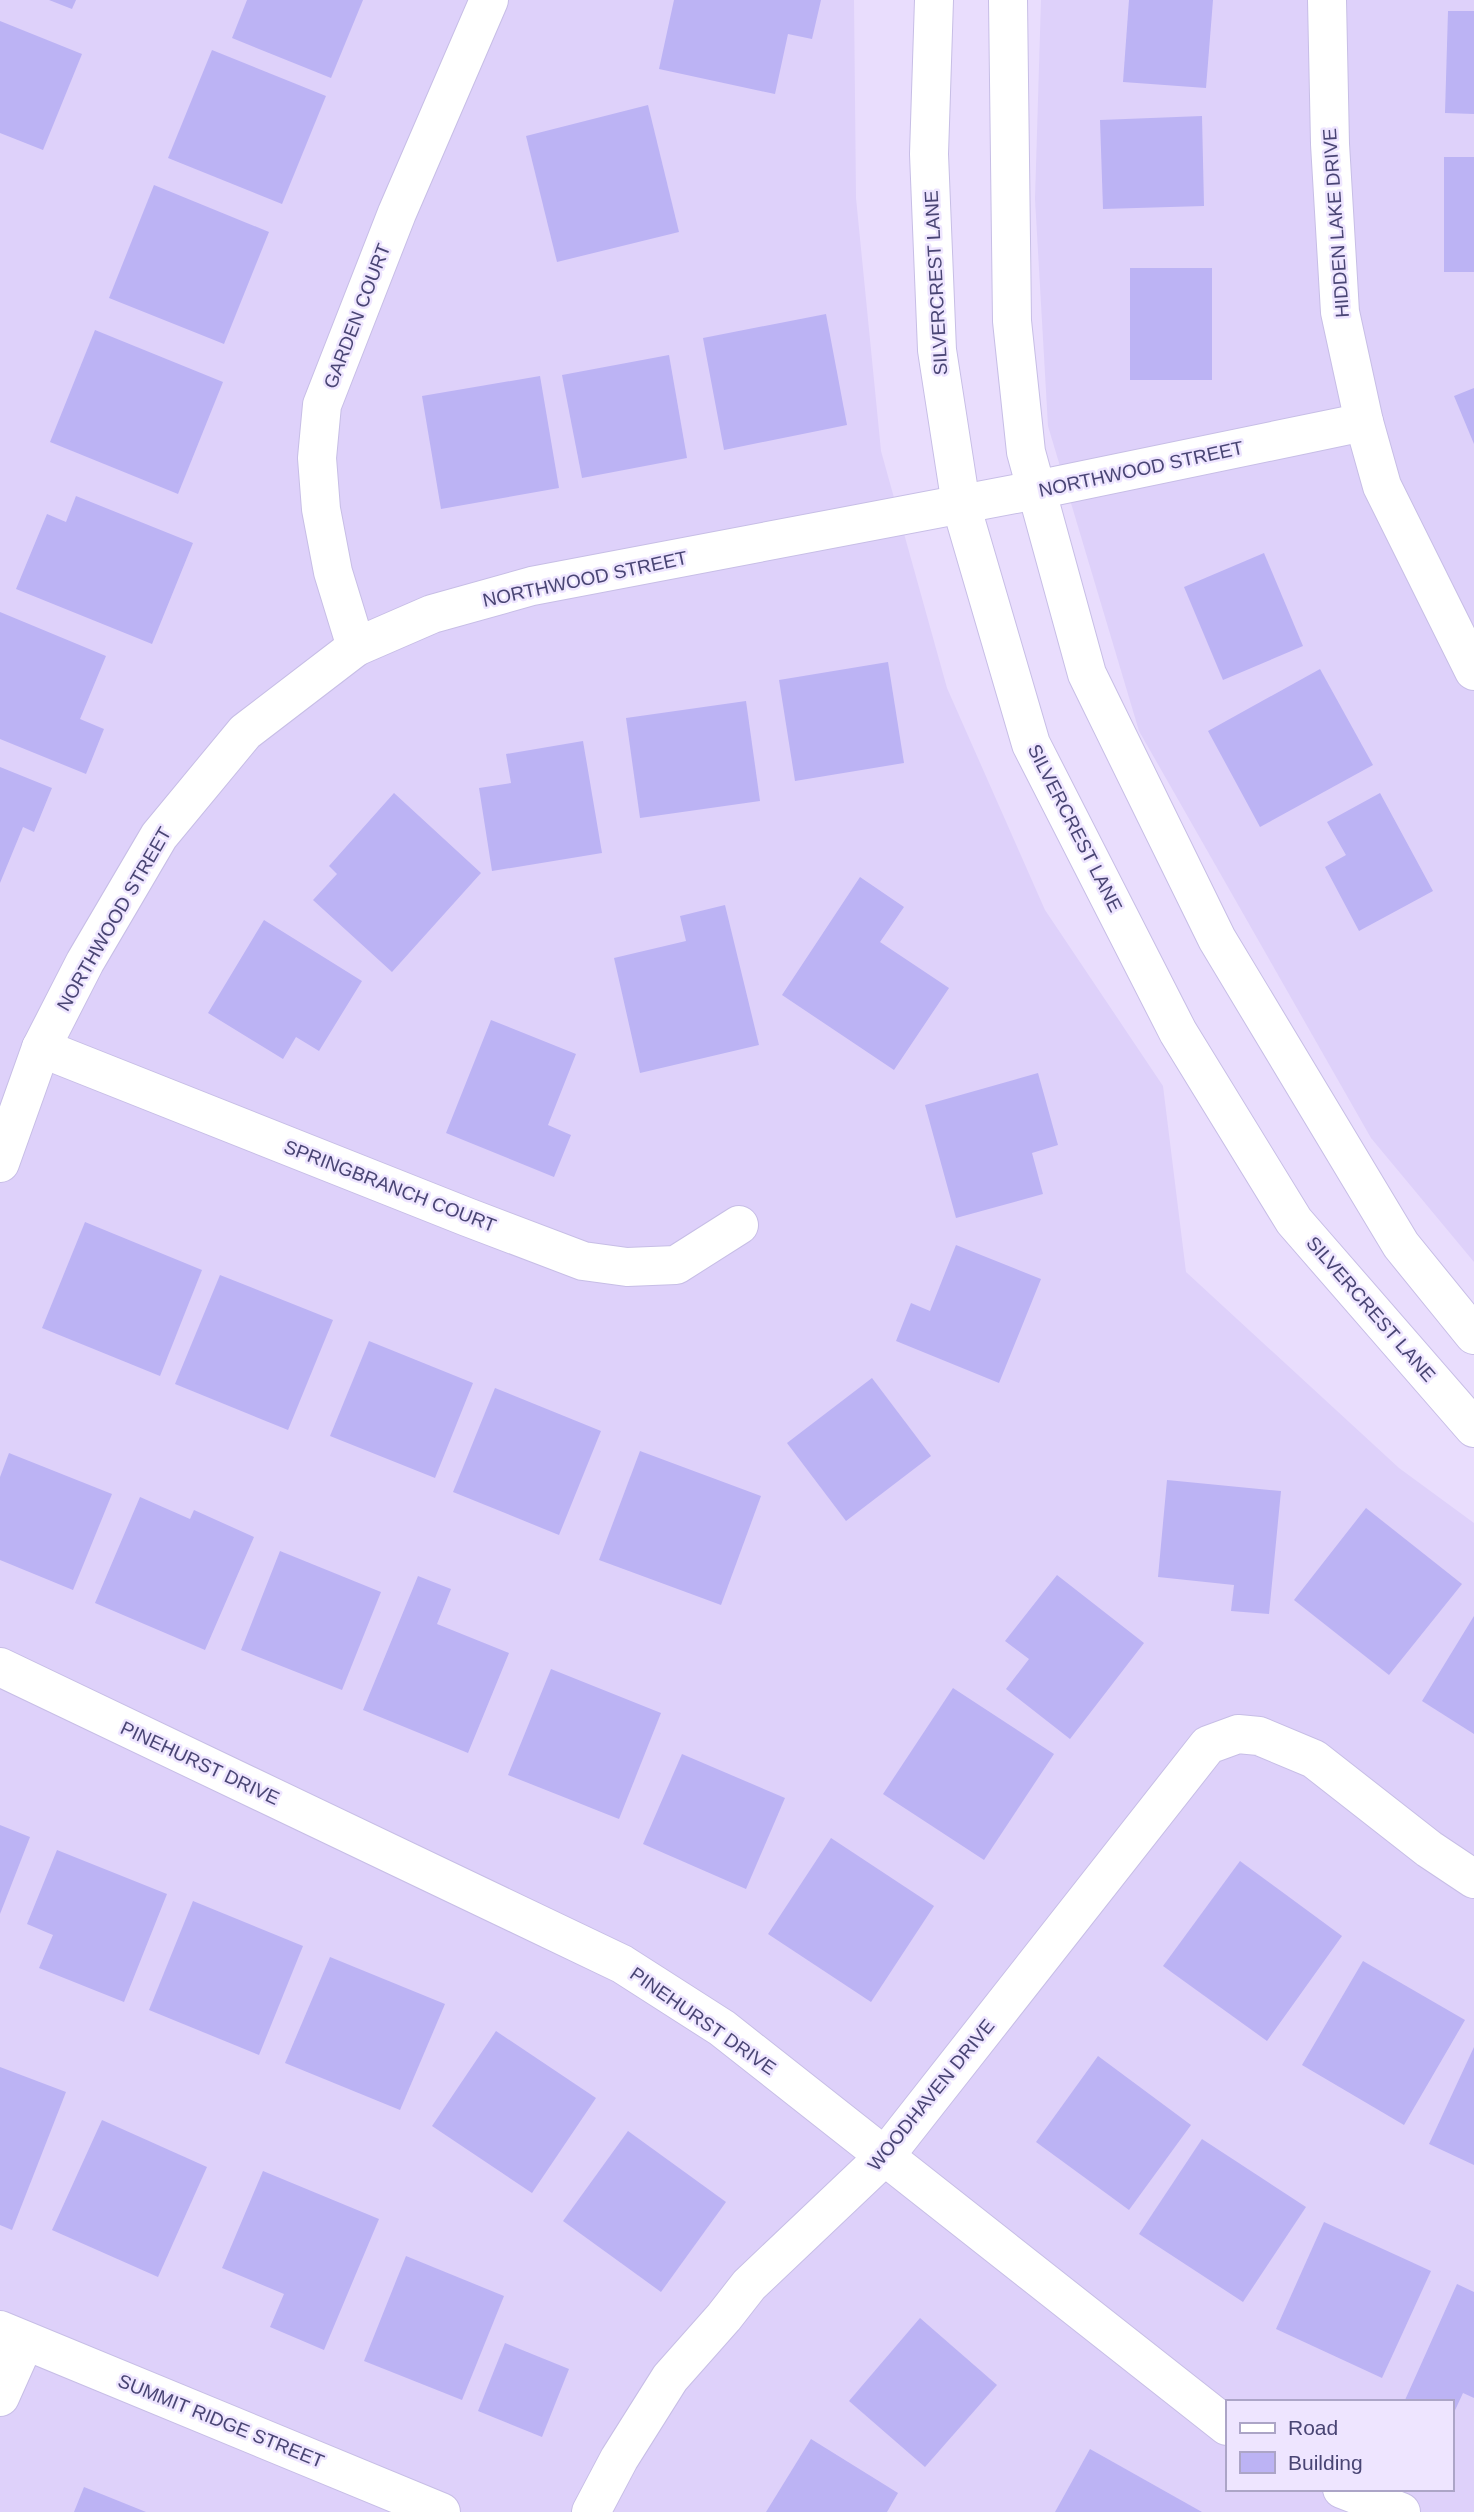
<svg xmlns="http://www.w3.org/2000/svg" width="1474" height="2512" font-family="Arial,sans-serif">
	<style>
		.residential { fill: #ded1fa; fill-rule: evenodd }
		.building { fill: #bcb3f4 }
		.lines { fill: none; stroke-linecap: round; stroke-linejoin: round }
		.minor-casing { stroke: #c7bee6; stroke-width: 40 }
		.tertiary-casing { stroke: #c7bee6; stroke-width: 40 }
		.minor { stroke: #fff; stroke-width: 38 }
		.tertiary { stroke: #fff; stroke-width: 38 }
		.labels { text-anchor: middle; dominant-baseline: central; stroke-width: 5; stroke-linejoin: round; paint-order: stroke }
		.street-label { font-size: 19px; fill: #494574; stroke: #eee5ff }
	</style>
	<rect width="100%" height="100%" fill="#e9ddfd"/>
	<!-- residential -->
	<g class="residential">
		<path d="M0,0h854l2,198 25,253 66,237 98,222 118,176 23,186 213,196 75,55v989h-1474zM1227,2402h224v87h-224z"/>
		<polygon points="1041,0 1474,0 1474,1262 1371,1138 1139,731 1048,426 1035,199"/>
	</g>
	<!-- building -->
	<g class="building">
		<polygon points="49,0 76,0 72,9"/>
		<polygon points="247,0 363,0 331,78 232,38"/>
		<polygon points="674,0 821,0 812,39 788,34 775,94 659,69"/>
		<polygon points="1129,0 1213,0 1206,88 1123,82"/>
		<polygon points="1448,11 1474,11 1474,114 1445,113"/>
		<polygon points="0,21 82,54 43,150 0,133"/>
		<polygon points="212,50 326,96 282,204 168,158"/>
		<polygon points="648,105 679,232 557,262 526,136"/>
		<polygon points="1202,116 1204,206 1103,209 1100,120"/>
		<rect x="1444" y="157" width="30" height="115"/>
		<polygon points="154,185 269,232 224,344 109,298"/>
		<rect x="1130" y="268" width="82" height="112"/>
		<polygon points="826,314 847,425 724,450 703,338"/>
		<polygon points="95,330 223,382 178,494 50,442"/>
		<polygon points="669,355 687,458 582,478 562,375"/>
		<polygon points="540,376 559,488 441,509 422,396"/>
		<polygon points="1474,388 1474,444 1454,396"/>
		<polygon points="76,496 193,543 152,644 16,589 47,514 66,522"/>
		<polygon points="1264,553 1303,646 1223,680 1184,587"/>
		<polygon points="0,612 106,656 80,719 104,729 86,774 0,739"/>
		<polygon points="888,662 904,763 795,781 779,680"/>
		<polygon points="1320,669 1373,765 1260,827 1208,731"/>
		<polygon points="746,701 760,801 640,818 626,718"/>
		<polygon points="583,741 602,853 492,871 479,788 511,783 506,754"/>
		<polygon points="0,767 52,788 34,832 23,827 0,883"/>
		<polygon points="394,793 481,873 392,972 313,900 337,874 329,866"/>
		<polygon points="1380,793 1433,891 1359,931 1325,867 1346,855 1327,822"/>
		<polygon points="860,877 904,907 880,942 949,988 894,1070 782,995"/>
		<polygon points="725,905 759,1045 640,1073 614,958 686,941 680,916"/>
		<polygon points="264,920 362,981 319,1051 296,1037 283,1059 208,1013"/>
		<polygon points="491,1020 576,1054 548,1125 571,1135 554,1177 446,1133"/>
		<polygon points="1038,1073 1058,1145 1032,1153 1043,1194 956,1218 925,1105"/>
		<polygon points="85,1222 202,1270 160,1376 42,1328"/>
		<polygon points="956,1245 1041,1279 999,1383 896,1341 911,1303 930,1311"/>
		<polygon points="220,1275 333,1320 288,1430 175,1384"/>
		<polygon points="369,1341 473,1383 435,1478 330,1436"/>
		<polygon points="872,1378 931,1456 846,1521 787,1443"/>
		<polygon points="495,1388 601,1431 559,1535 453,1492"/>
		<polygon points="640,1451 761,1496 721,1605 599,1560"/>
		<polygon points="9,1453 112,1494 73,1590 0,1560 0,1477"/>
		<polygon points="1167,1480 1281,1491 1269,1614 1231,1611 1234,1585 1158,1577"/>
		<polygon points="140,1497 190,1519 194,1510 254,1537 205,1650 95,1603"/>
		<polygon points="1366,1508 1462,1584 1389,1675 1294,1600"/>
		<polygon points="280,1551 381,1592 342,1690 241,1650"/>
		<polygon points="1057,1575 1144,1643 1070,1739 1006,1689 1029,1659 1005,1641"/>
		<polygon points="418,1576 451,1589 437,1624 509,1653 468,1753 363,1710"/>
		<polygon points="1474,1616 1474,1734 1422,1701"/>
		<polygon points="551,1669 661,1713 619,1819 508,1775"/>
		<polygon points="953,1688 1054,1754 984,1860 883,1794"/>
		<polygon points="682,1754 785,1798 746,1889 643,1844"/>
		<polygon points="0,1825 30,1837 0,1914"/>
		<polygon points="831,1838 934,1906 871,2002 768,1934"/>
		<polygon points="57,1850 167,1894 124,2002 39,1968 53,1935 27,1924"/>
		<polygon points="1240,1861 1342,1936 1267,2041 1163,1966"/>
		<polygon points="193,1901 303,1946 259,2055 149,2010"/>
		<polygon points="330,1957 445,2004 400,2110 285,2063"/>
		<polygon points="1363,1961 1465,2020 1404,2125 1302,2065"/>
		<polygon points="496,2031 596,2098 532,2193 432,2126"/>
		<polygon points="1474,2047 1474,2165 1429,2144"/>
		<polygon points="1098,2056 1191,2125 1129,2210 1036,2142"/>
		<polygon points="0,2067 66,2092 12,2230 0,2225"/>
		<polygon points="102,2120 207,2167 158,2277 52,2230"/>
		<polygon points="628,2131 726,2202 661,2292 563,2221"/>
		<polygon points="1202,2139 1306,2207 1243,2302 1139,2234"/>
		<polygon points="263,2171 379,2219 324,2350 270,2327 284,2294 222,2268"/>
		<polygon points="1324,2222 1431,2271 1382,2378 1276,2329"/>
		<polygon points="406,2256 504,2296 462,2400 364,2361"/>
		<polygon points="1457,2284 1474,2292 1474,2398 1463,2393 1451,2419 1451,2402 1405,2400"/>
		<polygon points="920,2318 997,2385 925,2467 849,2401"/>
		<polygon points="505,2343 569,2369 542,2437 478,2411"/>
		<polygon points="811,2439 898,2493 887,2512 766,2512"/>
		<polygon points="1090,2449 1202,2512 1055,2512"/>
		<polygon points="84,2487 146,2512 74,2512"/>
	</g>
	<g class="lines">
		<!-- minor casing -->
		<g class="minor-casing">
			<g id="minor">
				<polyline points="1327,0 1330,144 1340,312 1364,422 1382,486 1474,671"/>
				<polyline points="356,647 333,572 321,509 317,458 322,405 397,213 489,0"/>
				<polyline points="41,1048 467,1217 583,1261 627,1267 676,1265 739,1225"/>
				<polyline points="0,1163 41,1048 85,962 159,836 245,732 356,647 432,614 532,586 1036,490 1364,422"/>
				<polyline points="0,1667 622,1964 722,2028 1227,2426"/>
				<polyline points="0,2330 441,2512"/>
				<polyline points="0,2397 25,2341"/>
				<polyline points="1342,2489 1401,2512"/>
				<polyline points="591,2512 619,2459 670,2378 724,2317 749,2285 885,2156 1208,1745 1238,1734 1259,1736 1314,1759 1429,1849 1474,1879"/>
			</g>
		</g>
		<!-- tertiary casing -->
		<g class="tertiary-casing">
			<g id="tertiary">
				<polyline points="934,0 929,154 937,350 961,505 1031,744 1178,1032 1294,1221 1474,1428"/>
				<polyline points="1008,0 1012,321 1026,452 1087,674 1217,939 1401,1245 1474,1335"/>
			</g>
		</g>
		<!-- minor -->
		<use href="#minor" class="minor"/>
		<!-- tertiary -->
		<use href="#tertiary" class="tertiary"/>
	</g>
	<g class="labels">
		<!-- street labels -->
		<g class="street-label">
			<text transform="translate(1336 223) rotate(-94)">HIDDEN LAKE DRIVE</text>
			<text transform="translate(936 283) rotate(-93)">SILVERCREST LANE</text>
			<text transform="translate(357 316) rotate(-69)">GARDEN COURT</text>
			<text transform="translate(1141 469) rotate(-12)">NORTHWOOD STREET</text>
			<text transform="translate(585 579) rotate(-12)">NORTHWOOD STREET</text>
			<text transform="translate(1075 828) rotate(63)">SILVERCREST LANE</text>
			<text transform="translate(114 919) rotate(-60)">NORTHWOOD STREET</text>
			<text transform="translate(390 1186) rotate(21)">SPRINGBRANCH COURT</text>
			<text transform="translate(1371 1309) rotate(49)">SILVERCREST LANE</text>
			<text transform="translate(200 1763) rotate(25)">PINEHURST DRIVE</text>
			<text transform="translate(703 2021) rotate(35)">PINEHURST DRIVE</text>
			<text transform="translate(931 2095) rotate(-51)">WOODHAVEN DRIVE</text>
			<text transform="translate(221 2421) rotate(22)">SUMMIT RIDGE STREET</text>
		</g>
	</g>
	<!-- legend -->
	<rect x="1226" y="2400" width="228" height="91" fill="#eee5ff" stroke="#aca5c7" stroke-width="2"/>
	<rect x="1240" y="2423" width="35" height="10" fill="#ffffff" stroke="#aca5c7" stroke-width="2"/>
	<text x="1288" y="2435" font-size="21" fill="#494574">Road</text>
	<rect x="1240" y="2452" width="35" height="21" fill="#bcb3f4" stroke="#aca5c7" stroke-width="2"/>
	<text x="1288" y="2470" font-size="21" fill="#494574">Building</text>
</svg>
